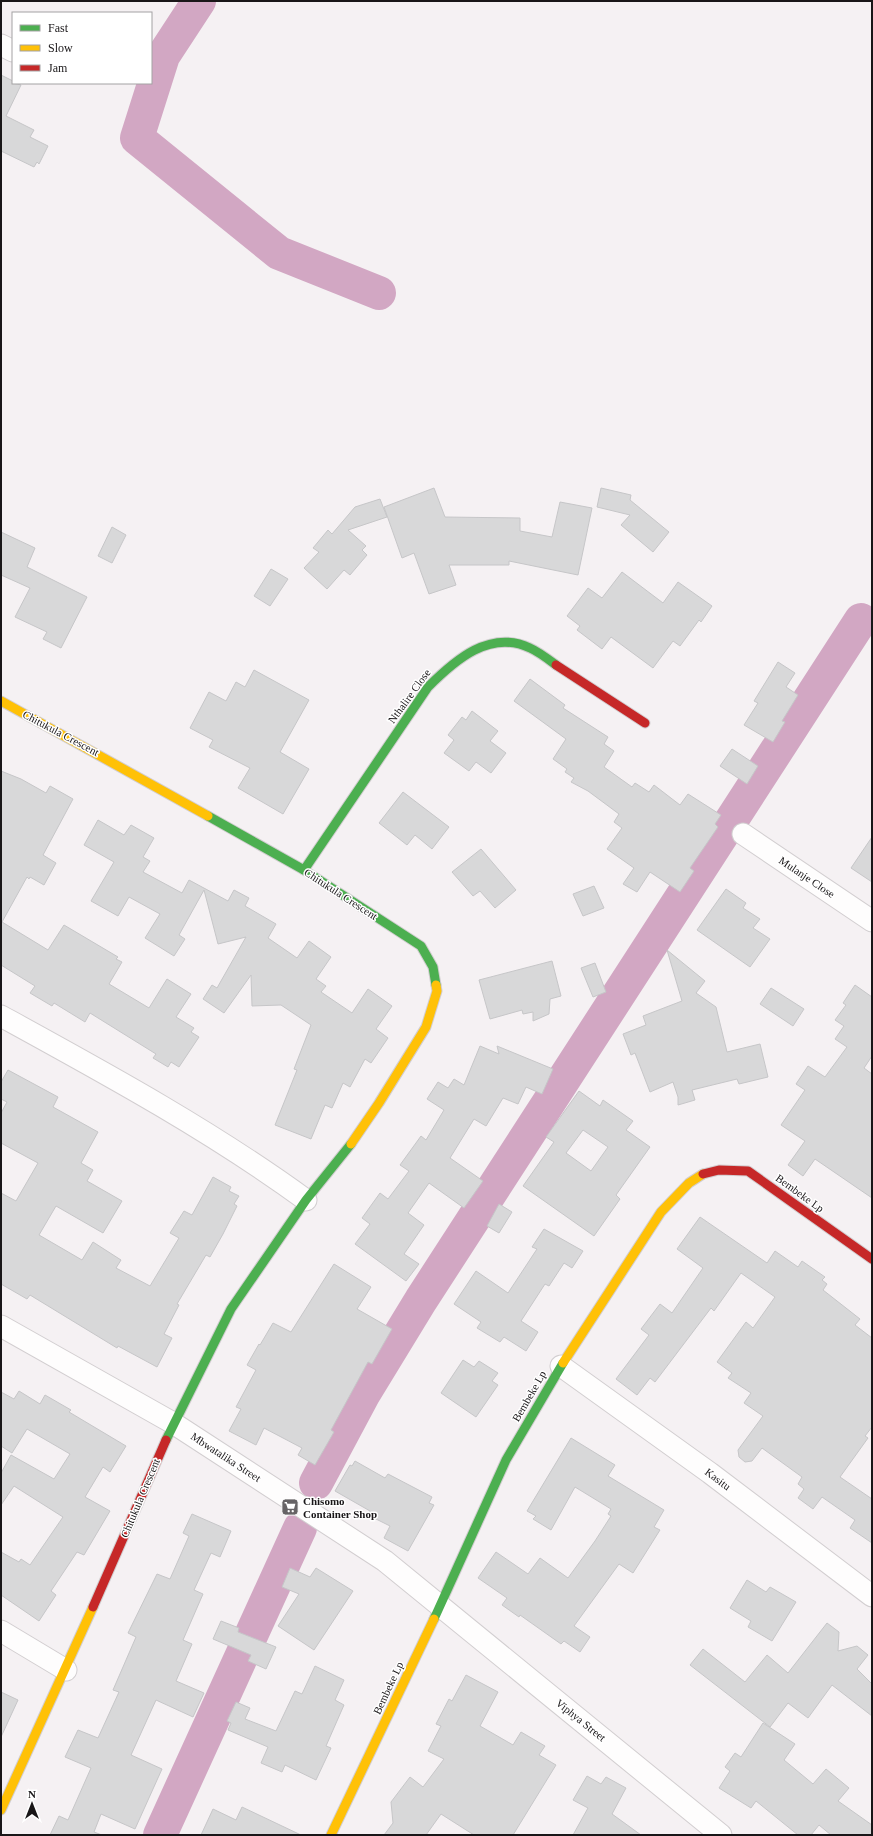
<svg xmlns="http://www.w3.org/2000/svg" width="873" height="1836" font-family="'Times New Roman',serif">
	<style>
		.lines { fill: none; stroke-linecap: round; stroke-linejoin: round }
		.river { stroke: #d2a7c3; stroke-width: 34 }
		.building { fill: #d8d8d9; stroke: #c6c6c8; fill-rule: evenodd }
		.street-casing { stroke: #d2ced0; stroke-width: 23 }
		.fast-casing { stroke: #d2ced0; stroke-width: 11 }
		.slow-casing { stroke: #d2ced0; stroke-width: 11 }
		.jam-casing { stroke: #d2ced0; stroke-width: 11 }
		.street { stroke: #fefdfd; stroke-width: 21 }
		.fast { stroke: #4caf50; stroke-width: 9 }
		.slow { stroke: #ffc107; stroke-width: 9 }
		.jam { stroke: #c62828; stroke-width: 9 }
		.labels { text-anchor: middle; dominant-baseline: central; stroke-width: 3; stroke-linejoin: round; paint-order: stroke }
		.street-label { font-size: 11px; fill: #191618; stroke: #fff }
		.poi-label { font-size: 11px; font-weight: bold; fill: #191618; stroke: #fff; text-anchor: start }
	</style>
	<rect width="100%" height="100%" fill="#f5f1f3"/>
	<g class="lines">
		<!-- river -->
		<g class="river">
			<polyline points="199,1 163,56 137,138 279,253 379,293"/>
			<polyline points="316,1483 363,1395 421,1300 861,620"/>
			<polyline points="160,1835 300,1528"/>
		</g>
	</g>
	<!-- building -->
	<g class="building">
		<polygon points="1,75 13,81 13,83 21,85 6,116 34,130 30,137 48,146 39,164 37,162 34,167 1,151"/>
		<polygon points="434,488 445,517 520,518 520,531 552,537 560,502 592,508 578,575 509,561 509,565 449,565 456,585 429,594 414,553 402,558 384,507"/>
		<polygon points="601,488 631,495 630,500 669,532 653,552 621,525 630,515 597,507"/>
		<polygon points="380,499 387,517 348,530 366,546 362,550 367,555 350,575 344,570 327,589 304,568 319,552 313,548 328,530 332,534 355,507"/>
		<polygon points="112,527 126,535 112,563 98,556"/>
		<polygon points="1,532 35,548 27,567 87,597 61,648 43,639 47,632 15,617 30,588 1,575"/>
		<polygon points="271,569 288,579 270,606 254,596"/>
		<polygon points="622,572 663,603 678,582 712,606 701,622 699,620 680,646 673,641 653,668 611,637 602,649 577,630 580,626 567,616 588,588 602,598"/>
		<polygon points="778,662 795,673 786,687 798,695 782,721 785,722 773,742 744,725 758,703 754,701"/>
		<polygon points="254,670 309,700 280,752 309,769 283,814 238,788 250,768 209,747 213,740 190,728 209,692 226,701 236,682 245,687"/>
		<polygon points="530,679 565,705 563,708 608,737 604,744 614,751 604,767 632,787 635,783 649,792 654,785 680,805 688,794 721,815 715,824 718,827 690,868 694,871 680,892 650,872 637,892 623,884 634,868 607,849 622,828 614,822 619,814 588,791 571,782 574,778 565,772 567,769 553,759 566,739 514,701"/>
		<polygon points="472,711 498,731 490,741 506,753 491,773 476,762 469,771 444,753 454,740 448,735 462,717 466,720"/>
		<polygon points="732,749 758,766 747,784 720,766"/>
		<polygon points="1,771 21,779 46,793 50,786 73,799 43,855 56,863 44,885 30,877 29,879 27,877 2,922 48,950 64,925 118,957 116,959 122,962 109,984 149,1008 167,979 191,994 176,1017 194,1028 191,1032 199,1037 179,1067 171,1062 168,1067 153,1058 156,1054 90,1013 85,1022 54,1003 52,1006 30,993 35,986 1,965"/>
		<polygon points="403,792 449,827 432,849 415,835 407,845 379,823"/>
		<polygon points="98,820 124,835 131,825 154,838 143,857 150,861 143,872 182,893 189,880 228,901 234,890 249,898 245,906 276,924 268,938 297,958 309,941 331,957 316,979 326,986 321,992 352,1013 368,989 392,1006 376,1029 388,1038 371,1063 365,1059 350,1087 343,1083 332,1108 325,1105 311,1139 275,1125 297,1070 294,1069 311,1025 281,1005 252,1006 251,975 224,1013 203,999 212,985 217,988 246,937 218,944 204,890 179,935 185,939 174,956 145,938 160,914 129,897 118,916 91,901 114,862 84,845"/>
		<polygon points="872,837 872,882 851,868"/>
		<polygon points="481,849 516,890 495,908 480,891 473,896 452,872"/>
		<polygon points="594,886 604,908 583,916 573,894"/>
		<polygon points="726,889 746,903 743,908 760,919 753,928 770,939 750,967 697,930"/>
		<polygon points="667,950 705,981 696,993 716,1007 727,1052 760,1044 768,1077 739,1084 737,1079 692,1090 695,1100 678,1105 678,1097 673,1082 650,1092 635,1053 631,1055 623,1034 646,1025 643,1016 682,1001"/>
		<polygon points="552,961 561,996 550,999 549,1014 533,1021 533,1012 523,1014 522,1010 490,1019 479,980"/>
		<polygon points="595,963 606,992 593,997 581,968"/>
		<polygon points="855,985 872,997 872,1056 864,1068 872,1074 872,1198 815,1159 803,1176 788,1165 805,1141 781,1125 805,1090 796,1084 808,1066 825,1077 847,1047 835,1039 844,1026 835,1020 846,1005 843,1003"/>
		<polygon points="771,988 804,1009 793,1026 760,1004"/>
		<polygon points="480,1046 499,1054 497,1046 553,1069 542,1094 526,1087 518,1104 503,1098 486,1126 474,1119 450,1158 483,1181 464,1208 429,1183 408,1213 424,1225 404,1254 419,1264 406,1281 355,1244 370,1224 362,1218 380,1193 388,1199 409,1171 400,1165 421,1136 426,1140 444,1110 427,1099 438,1082 448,1088 454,1079 464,1085"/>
		<polygon points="8,1070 58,1097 53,1107 98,1132 81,1163 93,1170 87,1181 122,1201 103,1233 56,1206 39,1235 82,1260 93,1242 121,1260 116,1268 150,1286 179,1238 170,1233 184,1211 192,1215 213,1177 231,1187 229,1191 239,1196 234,1204 237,1206 223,1234 210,1257 206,1255 177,1304 179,1305 164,1334 172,1338 157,1367 118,1346 117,1348 30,1295 27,1299 1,1284 1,1193 16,1201 38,1163 1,1143 1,1113 7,1102 1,1099 1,1082"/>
		<path d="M579,1091l21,15 3,-6 30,21 -7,9 24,17 -34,48 4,4 -26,37 -71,-50 31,-44 -8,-5zM583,1130l25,17 -17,24 -25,-18z"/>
		<polygon points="499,1204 512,1212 499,1233 487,1226"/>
		<polygon points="700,1217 767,1263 775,1251 798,1267 802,1261 825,1277 822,1280 827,1284 823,1290 860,1319 855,1325 872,1338 872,1427 865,1436 868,1438 840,1477 872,1499 872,1543 850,1528 855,1520 822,1497 813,1509 798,1498 804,1489 798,1484 802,1477 762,1448 752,1461 745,1462 739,1457 738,1450 763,1416 744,1403 751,1393 728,1378 732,1373 717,1362 746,1322 753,1328 775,1297 741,1273 714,1311 711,1308 655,1382 650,1378 637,1395 616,1379 649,1335 641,1329 660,1304 672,1313 703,1268 677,1249"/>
		<polygon points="544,1229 583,1251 572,1268 564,1263 549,1286 545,1284 521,1321 538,1332 526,1351 504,1337 500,1342 477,1328 481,1322 454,1304 476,1271 508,1293 537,1249 532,1247"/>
		<polygon points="334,1264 371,1287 357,1309 392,1329 372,1364 368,1362 331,1430 334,1432 315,1465 298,1455 302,1448 264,1428 256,1445 229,1431 241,1409 236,1407 256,1370 247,1365 259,1344 260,1345 273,1323 291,1332"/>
		<polygon points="463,1360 474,1367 479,1361 498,1373 492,1381 498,1385 476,1417 441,1393"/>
		<polygon points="19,1391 40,1404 45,1395 71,1410 69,1412 126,1446 110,1472 103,1467 85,1497 110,1511 84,1555 77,1552 51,1591 56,1595 39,1621 1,1595 1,1552 19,1562 21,1559 30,1565 63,1517 14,1486 1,1505 1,1473 11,1455 54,1479 70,1454 27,1429 12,1453 1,1446 1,1392 14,1399"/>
		<polygon points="571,1438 615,1465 608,1476 664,1510 654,1527 660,1530 633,1573 619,1564 574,1626 590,1637 580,1652 564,1641 561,1644 520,1615 519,1617 502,1605 507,1598 478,1578 496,1552 528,1574 540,1558 568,1578 595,1541 611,1516 608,1514 611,1509 575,1487 551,1530 533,1519 536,1516 527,1511"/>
		<polygon points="355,1461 385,1478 388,1474 432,1497 429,1503 434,1505 408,1551 384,1538 390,1526 368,1515 370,1511 335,1491 350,1465 352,1466"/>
		<polygon points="192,1514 231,1531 220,1557 211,1553 194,1590 203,1594 183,1640 192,1644 176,1681 204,1693 193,1717 156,1700 131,1755 162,1769 135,1829 101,1814 94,1832 102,1835 50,1835 59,1816 68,1820 91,1768 65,1757 78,1730 98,1738 119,1692 113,1690 136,1637 128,1633 157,1574 170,1579 189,1536 183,1533"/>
		<polygon points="290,1568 310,1577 316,1568 353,1591 314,1650 278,1626 299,1594 282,1587"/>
		<polygon points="747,1580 766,1592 770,1587 796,1602 772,1641 748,1627 751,1621 730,1608"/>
		<polygon points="221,1621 239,1628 238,1632 276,1647 266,1669 248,1661 251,1655 213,1639"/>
		<polygon points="827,1623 839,1632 838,1651 857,1646 868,1655 857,1669 872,1684 872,1716 832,1685 808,1718 788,1703 770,1727 690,1665 703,1649 745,1682 767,1655 788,1673"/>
		<polygon points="315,1666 344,1680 335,1700 344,1705 326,1746 331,1748 316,1780 285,1765 282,1772 261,1763 268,1747 228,1730 231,1723 227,1721 236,1702 250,1708 245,1719 276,1731 295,1691 302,1694"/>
		<polygon points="466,1675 498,1692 480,1726 513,1745 521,1732 545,1746 539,1755 556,1765 513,1835 474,1835 441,1814 426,1835 384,1835 393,1823 391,1802 410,1777 423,1787 444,1759 428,1751 441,1726 436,1724 449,1699 452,1701"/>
		<polygon points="1,1692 18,1700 1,1737"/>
		<polygon points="763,1723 795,1744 784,1760 813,1784 826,1769 849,1788 838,1801 872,1825 872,1835 831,1835 819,1825 811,1835 798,1835 756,1801 751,1808 719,1788 730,1771 725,1767 735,1753 741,1757"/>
		<polygon points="587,1776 601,1784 606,1777 626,1788 612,1814 641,1835 573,1835 588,1808 573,1800"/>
		<polygon points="242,1807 301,1835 201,1835 213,1809 236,1820"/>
	</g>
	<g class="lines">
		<!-- street casing -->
		<g class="street-casing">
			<g id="street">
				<polyline points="1,45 13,51"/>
				<polyline points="743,834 872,921"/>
				<path d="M1,1016c104,57 209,114 305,184"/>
				<polyline points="1,1326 173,1423 385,1561 721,1835"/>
				<polyline points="561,1366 710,1473 872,1596"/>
				<polyline points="1,1631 66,1670"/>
			</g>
		</g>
		<!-- fast casing -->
		<g class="fast-casing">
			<g id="fast">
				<polyline points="208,816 304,870 421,946 433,967 436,985"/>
				<path d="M304,870l124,-183c27,-27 62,-58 102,-39 9,4 18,11 26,17"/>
				<polyline points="166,1440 231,1309 306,1200 351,1144"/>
				<polyline points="434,1619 506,1460 563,1363"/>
			</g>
		</g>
		<!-- slow casing -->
		<g class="slow-casing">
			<g id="slow">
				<polyline points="1,701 208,816"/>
				<polyline points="351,1144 379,1103 426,1027 437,991 436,985"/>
				<polyline points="563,1363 661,1212 689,1183 703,1174"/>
				<polyline points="1,1810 93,1607"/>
				<polyline points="331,1835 434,1619"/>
			</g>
		</g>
		<!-- jam casing -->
		<g class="jam-casing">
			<g id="jam">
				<polyline points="556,665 645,723"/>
				<polyline points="703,1174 719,1170 748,1171 872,1259"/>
				<polyline points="93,1607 166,1440"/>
			</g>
		</g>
		<!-- street -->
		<use href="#street" class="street"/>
		<!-- fast -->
		<use href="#fast" class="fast"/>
		<!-- slow -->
		<use href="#slow" class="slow"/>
		<!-- jam -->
		<use href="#jam" class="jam"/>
	</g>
	<!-- icons -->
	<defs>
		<g id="supermarket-square" transform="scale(0.9)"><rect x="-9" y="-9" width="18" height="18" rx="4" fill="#666365" stroke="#fff"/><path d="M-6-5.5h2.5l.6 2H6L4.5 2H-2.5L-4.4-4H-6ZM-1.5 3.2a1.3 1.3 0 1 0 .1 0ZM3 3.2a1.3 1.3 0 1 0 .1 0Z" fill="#fff"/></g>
	</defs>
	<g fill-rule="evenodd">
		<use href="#supermarket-square" x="290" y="1507"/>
	</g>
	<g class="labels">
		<!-- street labels -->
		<g class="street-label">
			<text transform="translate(409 696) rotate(-54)">Nthalire Close</text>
			<text transform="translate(61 733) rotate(28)">Chitukula Crescent</text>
			<text transform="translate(807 877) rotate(34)">Mulanje Close</text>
			<text transform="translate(341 894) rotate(33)">Chitukula Crescent</text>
			<text transform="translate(800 1193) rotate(36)">Bembeke Lp</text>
			<text transform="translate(529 1396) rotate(-60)">Bembeke Lp</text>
			<text transform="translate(226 1457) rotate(33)">Mbwatalika Street</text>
			<text transform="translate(718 1479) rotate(37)">Kasitu</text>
			<text transform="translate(140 1498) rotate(-67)">Chitukula Crescent</text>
			<text transform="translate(388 1688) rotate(-65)">Bembeke Lp</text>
			<text transform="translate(581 1720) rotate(39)">Viphya Street</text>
		</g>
		<!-- poi labels -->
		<g class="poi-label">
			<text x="303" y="1501">Chisomo<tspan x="303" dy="13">Container Shop</tspan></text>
		</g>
	</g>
	<!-- border -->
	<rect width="873" height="1836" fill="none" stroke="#191618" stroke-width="4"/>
	<!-- legend -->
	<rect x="12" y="12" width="140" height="72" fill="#ffffff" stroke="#a3a2a3"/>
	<rect x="20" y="25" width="20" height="6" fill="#4caf50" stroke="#a3a2a3"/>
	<text x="48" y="32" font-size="12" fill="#191618">Fast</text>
	<rect x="20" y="45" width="20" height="6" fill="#ffc107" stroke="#a3a2a3"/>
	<text x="48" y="52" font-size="12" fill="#191618">Slow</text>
	<rect x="20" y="65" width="20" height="6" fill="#c62828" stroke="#a3a2a3"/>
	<text x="48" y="72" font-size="12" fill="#191618">Jam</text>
	<!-- north arrow -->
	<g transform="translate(32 1804)" stroke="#ffffff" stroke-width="3" paint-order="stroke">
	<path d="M0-3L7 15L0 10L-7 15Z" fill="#191618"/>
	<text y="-6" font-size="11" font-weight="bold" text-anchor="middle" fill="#191618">N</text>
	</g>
</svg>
